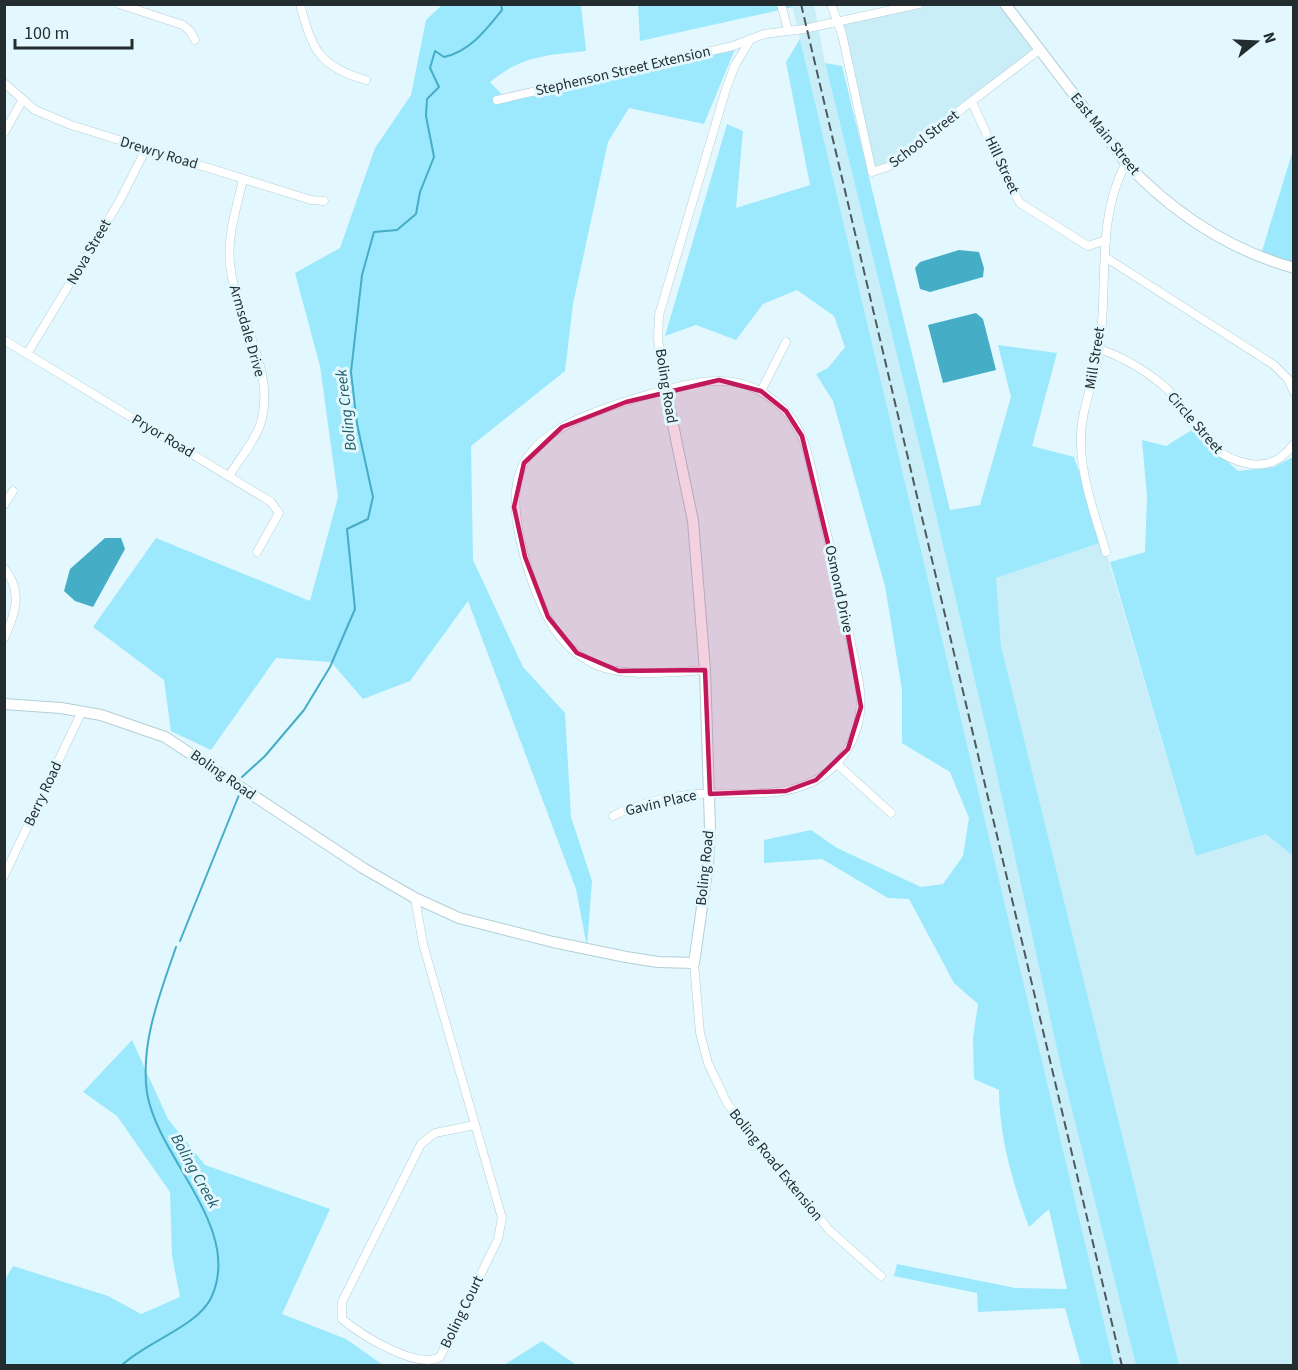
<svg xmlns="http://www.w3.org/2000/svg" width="1298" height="1370" font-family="'Source Sans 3',sans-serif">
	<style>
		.built { fill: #c9eef8 }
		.green { fill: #9ce8fc }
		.water { fill: #45adc6 }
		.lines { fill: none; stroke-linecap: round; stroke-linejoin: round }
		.stream { stroke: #45adc6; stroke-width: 2 }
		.minor-casing { stroke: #b3ced6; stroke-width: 9 }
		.tertiary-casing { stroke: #b3ced6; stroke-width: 12 }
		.minor { stroke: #fff; stroke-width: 8 }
		.tertiary { stroke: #fff; stroke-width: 10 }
		.rail { stroke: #4d595d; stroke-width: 2; stroke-dasharray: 9 4.5; stroke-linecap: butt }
		.marked { fill: #c2185b; fill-opacity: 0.2; stroke: #c2185b; stroke-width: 4.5; stroke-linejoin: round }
		.labels { text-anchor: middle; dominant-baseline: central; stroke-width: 6; stroke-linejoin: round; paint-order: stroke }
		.street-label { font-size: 15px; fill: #232d30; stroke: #e2f8fe }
		.water-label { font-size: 16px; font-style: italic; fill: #205967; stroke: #e2f8fe }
	</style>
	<rect width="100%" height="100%" fill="#e2f8fe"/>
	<!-- built -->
	<g class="built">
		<polygon points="792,5 814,5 825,63 925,469 995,766 1060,1063 1136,1365 1114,1365"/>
		<polygon points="919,5 1005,5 1039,50 912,149 872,172 837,22"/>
		<polygon points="1103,542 1196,856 1266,834 1293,856 1293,1365 1179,1365 1001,646 996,578"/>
	</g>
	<!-- green -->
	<g class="green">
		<polygon points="792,4 793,7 640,41 638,5"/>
		<path d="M442,5h139l5,46c-39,4 -65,5 -96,31l17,18 228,-51 -31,75 -75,-16 -21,34 -35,162 -8,67 -94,75 2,114 50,107 42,46 6,104 21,64 -5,66 -11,-58 -108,-288 -58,80 -47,18 -32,-37 -55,-4 -65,92 -40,-19 -7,-51 -71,-53 63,-89 154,63 28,-104 -18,-131 -25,-93 45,-25 35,-100 36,-53 15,-75z"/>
		<path d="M800,39l314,1326h-33l-16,-57 -87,4 -1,-19 -83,-17 3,-12 118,24 52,1 -18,-80 -20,18c-16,-42 -30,-91 -30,-137l-25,-11 -1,-41 5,-34 -24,-21 -45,-84 -21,-1 -66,-39 -58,4v-23l47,-10 26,18 84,39 22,-3 20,-28 6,-38 -19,-46 -48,-29v-53l-17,-104 -52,-185 -17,-27 12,-6 17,-21 -11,-31 -37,-26 -34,14 -27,36 -40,-15 -31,11 62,-212 16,7 -7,77 74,-23 -24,-123z"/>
		<polygon points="825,63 842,66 950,510 980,505 1011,397 998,345 1057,353 1032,446 1074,457 1103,542 996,578 1001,646 1179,1365 1136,1365 1060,1063 995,766 925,469"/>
		<polygon points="1293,150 1293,264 1262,251"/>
		<polygon points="1192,430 1238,471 1274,467 1293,457 1293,856 1266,834 1196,856 1110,562 1145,552 1147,497 1142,440 1166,446"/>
		<polygon points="132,1040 168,1119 205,1165 330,1209 282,1314 346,1339 383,1365 5,1365 5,1280 13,1266 108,1296 141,1314 180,1297 172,1256 170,1192 117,1116 83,1092"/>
		<polygon points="542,1341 576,1365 504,1365"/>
	</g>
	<!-- water -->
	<g class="water">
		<polygon points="959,250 979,252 984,268 983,277 930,292 920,289 915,268 920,262"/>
		<polygon points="976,313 983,319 996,370 943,383 928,325"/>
		<polygon points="105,538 121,538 125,549 93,607 75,601 64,591 70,569"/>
	</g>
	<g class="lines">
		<!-- stream -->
		<g class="stream">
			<path d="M242,777l23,-21 39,-46 26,-43 25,-58 -8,-80 21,-10 5,-22 -16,-73 -6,-52 11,-97 12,-43 23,-2 19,-16 4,-22 14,-35 -8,-41 1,-17 12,-12 -9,-19 5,-17 9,6c26,-6 42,-27 58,-47l-1,-6"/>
			<polyline points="180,941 239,795"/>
			<path d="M121,1366c24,-24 76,-39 90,-68 33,-69 -53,-139 -64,-205 -7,-50 13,-99 29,-146"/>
		</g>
		<!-- minor casing -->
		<g class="minor-casing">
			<g id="minor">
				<polyline points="119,4 183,25 190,31 195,40"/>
				<path d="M300,4c12,45 19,63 66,76"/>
				<polyline points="781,4 788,30"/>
				<polyline points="831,4 842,34 872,172 893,165 955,114 1039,50"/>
				<polyline points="4,83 35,110 71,125 311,200 324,201"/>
				<polyline points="497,100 733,46 764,34 804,29 919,4"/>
				<polyline points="972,102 1009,184 1020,203 1088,246 1106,240"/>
				<polyline points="4,133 22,101"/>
				<polyline points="1105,257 1274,365 1288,379 1294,392"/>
				<polyline points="4,340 271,502 279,513 257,552"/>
				<path d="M1099,349c23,7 51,24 68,40 29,30 36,67 83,75 20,3 32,-5 44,-20"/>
				<polyline points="27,354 119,202 146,149"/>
				<polyline points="666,391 658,339 659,315 726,89 735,65 749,42"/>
				<polyline points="761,391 786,342"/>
				<path d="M229,476c10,-17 25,-33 31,-51 18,-54 -25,-108 -30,-161 -3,-29 7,-57 13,-85"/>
				<polyline points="4,505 13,491"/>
				<path d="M1106,552c-10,-34 -24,-71 -25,-107 -2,-31 13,-63 18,-93 10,-62 -4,-132 27,-189"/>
				<path d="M4,568c19,23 12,45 0,70"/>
				<polyline points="837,764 891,813"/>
				<path d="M613,816c23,-12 58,-20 84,-22 44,-3 95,8 132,-23 17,-14 29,-37 31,-59 3,-24 -6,-50 -10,-74 -10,-48 -21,-97 -33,-145 -5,-20 -8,-42 -17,-60 -6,-13 -15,-24 -27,-33 -15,-12 -33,-19 -52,-19 -34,-2 -137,31 -165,50 -16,10 -30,24 -36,41 -15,40 12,120 33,155 10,15 25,29 41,37 28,14 79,8 111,6"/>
				<polyline points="4,876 82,711"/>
				<path d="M415,898l8,46 79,274 -4,21 -58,118c-23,13 -79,-22 -98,-38v-17l79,-158 14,-11 40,-8"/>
				<polyline points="694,963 700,1033 708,1063 727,1103 829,1230 881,1276"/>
			</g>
		</g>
		<!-- tertiary casing -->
		<g class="tertiary-casing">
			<g id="tertiary">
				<path d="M1005,4l121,159c47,50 101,86 168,105"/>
				<polyline points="4,704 61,708 101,715 165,737 363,868 415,898 459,918 553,942 626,957 658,962 694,963 708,865 710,827 705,670 693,521 666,391"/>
			</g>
		</g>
		<!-- minor -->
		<use href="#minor" class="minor"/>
		<!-- tertiary -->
		<use href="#tertiary" class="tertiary"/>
		<!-- rail -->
		<polyline class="rail" points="801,4 1122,1366"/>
	</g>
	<!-- marked area -->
	<path class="marked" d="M719,380l42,11 25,20 16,25 40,165 19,106 -13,42 -32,31 -30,11 -76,3 -5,-124 -86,1 -42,-18 -29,-36 -23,-60 -11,-50 10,-44 38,-36 64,-25z"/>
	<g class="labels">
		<!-- street labels -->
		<g class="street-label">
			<text transform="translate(623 71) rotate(-13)">Stephenson Street Extension</text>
			<text transform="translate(1105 134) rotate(51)">East Main Street</text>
			<text transform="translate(924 139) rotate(-38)">School Street</text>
			<text transform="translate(159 153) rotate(17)">Drewry Road</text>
			<text transform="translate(1002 165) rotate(65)">Hill Street</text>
			<text transform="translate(89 252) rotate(-60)">Nova Street</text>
			<text transform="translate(247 331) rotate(74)">Armsdale Drive</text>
			<text transform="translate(1095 358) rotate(-81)">Mill Street</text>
			<text transform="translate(666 386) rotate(81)">Boling Road</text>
			<text transform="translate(1195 423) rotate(49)">Circle Street</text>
			<text transform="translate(163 436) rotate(31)">Pryor Road</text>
			<text transform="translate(839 589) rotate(78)">Osmond Drive</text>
			<text transform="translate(223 775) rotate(35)">Boling Road</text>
			<text transform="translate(43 794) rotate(-65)">Berry Road</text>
			<text transform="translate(661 803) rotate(-13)">Gavin Place</text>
			<text transform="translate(705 868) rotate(-84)">Boling Road</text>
			<text transform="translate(776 1165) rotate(51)">Boling Road Extension</text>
			<text transform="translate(462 1312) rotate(-64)">Boling Court</text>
		</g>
		<!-- water labels -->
		<g class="water-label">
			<text transform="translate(346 410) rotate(-97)">Boling Creek</text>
			<text transform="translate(195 1171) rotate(61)">Boling Creek</text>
		</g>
	</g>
	<!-- border -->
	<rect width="1298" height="1370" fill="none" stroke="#232d30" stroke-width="12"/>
	<!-- north arrow -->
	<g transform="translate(1256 42) rotate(72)" stroke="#e2f8fe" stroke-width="4.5" paint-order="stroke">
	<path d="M0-4.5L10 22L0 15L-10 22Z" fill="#232d30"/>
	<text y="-9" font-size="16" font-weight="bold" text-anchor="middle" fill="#232d30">N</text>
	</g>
	<!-- scale -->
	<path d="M15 39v9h117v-9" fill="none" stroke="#232d30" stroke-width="3"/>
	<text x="24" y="39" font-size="18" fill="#232d30" stroke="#e2f8fe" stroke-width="4.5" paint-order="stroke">100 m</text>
</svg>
